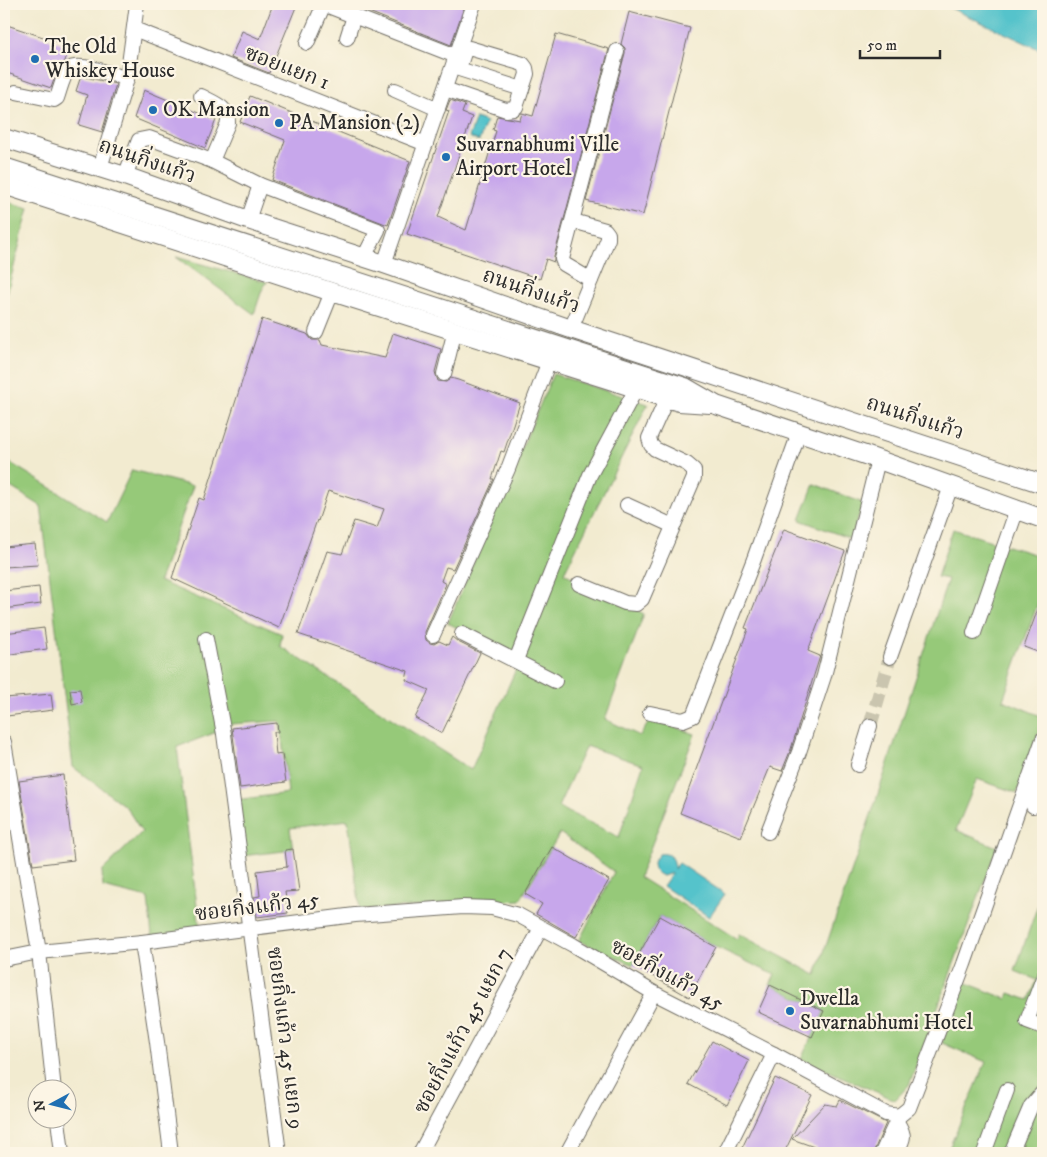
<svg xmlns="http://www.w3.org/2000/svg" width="1047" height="1157" font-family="'IM FELL DW Pica','Noto Serif Thai',serif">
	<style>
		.green { fill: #96c979; stroke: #607a52; fill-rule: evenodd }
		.water { fill: #55c3cb; stroke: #40777b }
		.building { fill: #c7a7eb }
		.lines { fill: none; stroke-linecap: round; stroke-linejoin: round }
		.minor-tunnel { stroke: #cac5af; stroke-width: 14; stroke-dasharray: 14 7; stroke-linecap: butt }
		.minor-casing { stroke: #716e65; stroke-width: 16 }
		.major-casing { stroke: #716e65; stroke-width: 20 }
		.minor { stroke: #fff; stroke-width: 14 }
		.major { stroke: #fff; stroke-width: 18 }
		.poi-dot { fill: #1f6fb2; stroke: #fcf5e5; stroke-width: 2 }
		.labels { text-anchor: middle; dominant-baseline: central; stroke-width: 4.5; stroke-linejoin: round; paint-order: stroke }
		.poi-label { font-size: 21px; fill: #2b2b2b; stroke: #fcf5e5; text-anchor: start }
		.street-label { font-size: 21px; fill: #2b2b2b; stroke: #fcf5e5 }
	</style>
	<rect width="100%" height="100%" fill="#fcf5e5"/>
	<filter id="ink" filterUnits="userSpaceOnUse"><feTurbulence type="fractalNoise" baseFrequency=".02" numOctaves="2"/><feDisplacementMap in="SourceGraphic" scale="10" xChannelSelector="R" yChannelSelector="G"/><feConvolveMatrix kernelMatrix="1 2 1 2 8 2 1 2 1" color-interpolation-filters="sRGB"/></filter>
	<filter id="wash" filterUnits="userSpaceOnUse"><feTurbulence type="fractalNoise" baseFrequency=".0096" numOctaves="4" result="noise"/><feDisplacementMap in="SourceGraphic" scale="20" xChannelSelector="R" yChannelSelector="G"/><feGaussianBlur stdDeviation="1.12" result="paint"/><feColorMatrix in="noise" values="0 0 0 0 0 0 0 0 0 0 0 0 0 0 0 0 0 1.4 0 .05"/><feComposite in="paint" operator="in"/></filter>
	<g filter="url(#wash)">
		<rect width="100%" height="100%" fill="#f2ebd0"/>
		<!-- green -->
		<g class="green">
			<polygon points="4,201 29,208 4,305"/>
			<polygon points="176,257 267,282 262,290 254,314"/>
			<path d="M553,374l95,30 -84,169 80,41 -39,105 35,17 11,-17 44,15 -56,143 98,62 2,-5 77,41 59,-172 73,-224 -11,-2 16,-48 90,28v32l-40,111 40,17v2l-26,74 -40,-14 -21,51 41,17 -88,238 -14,15 -94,-41 23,-48 -54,-26 5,-10 -59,-28 -56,-31 -27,49 -54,-24 35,-69 -54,-39 -40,67 -160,10 -12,-90 -58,8 3,22 -52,6 -5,-56 52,-7 -8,-72 -49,3 -22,11 -32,12 23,183 -48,6 -4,-38 -45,-11 -1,-16 40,-39 -16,-25 -53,-40 -32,-261 -37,-23v-24l103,63 25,-52 61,16 -34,95 123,53 -2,12 191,124 45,-101 7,-6 -75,-40zM586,746l57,19 -24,72 -61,-30z"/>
			<polygon points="814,484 863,503 851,539 800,520"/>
			<polygon points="1043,890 1043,1153 947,1153 986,1062 942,1043 964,982 1007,999 1009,993 1029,1000 1037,980 1015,971"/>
		</g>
		<!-- water -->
		<g class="water">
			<polygon points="942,4 1043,4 1043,51"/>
			<polygon points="476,118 486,122 479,141 469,137"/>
			<path d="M659,854c11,-2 17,5 15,15l5,-6 46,31 -16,23 -46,-31 9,-13 -9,3c-7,-2 -10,-6 -10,-14z"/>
		</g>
		<g id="blocks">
			<!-- building -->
			<g class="building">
				<polygon points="273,4 287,4 296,7 269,73 231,58 242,31 260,39"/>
				<polygon points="372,4 465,4 451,45 369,12"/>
				<polygon points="629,12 690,28 643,215 586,201 625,53 625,48 621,44"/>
				<polygon points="4,24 70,46 65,61 57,71 51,88 4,72"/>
				<polygon points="556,34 609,49 554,257 554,262 546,259 540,279 407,234 449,111 446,110 450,100 465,105 462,113 472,117 438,217 466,230 496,131 493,130 497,116 520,120 522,113 533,116"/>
				<polygon points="81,76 116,84 102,132 79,125 87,95 76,91"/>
				<polygon points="144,90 216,120 205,148 134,118"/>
				<polygon points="250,96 410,161 388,225 272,180 285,140 240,122"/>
				<polygon points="262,319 307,334 312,340 320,340 322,345 385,358 393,333 441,349 435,372 438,381 446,382 451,378 458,380 520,403 504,452 501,451 492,479 494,479 453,569 446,567 441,581 446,584 425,632 426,640 430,643 434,644 439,641 448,645 452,637 458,642 480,653 442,733 415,718 429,690 406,680 408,671 298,634 327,551 342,554 354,521 377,528 384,509 328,491 318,521 317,520 279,628 172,578 199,498 204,500"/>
				<polygon points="784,529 845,551 808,651 820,656 791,749 782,771 770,767 741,837 680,813 748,629 745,628"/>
				<polygon points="35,544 38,565 4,567 4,547"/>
				<polygon points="39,587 41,604 4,609 4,591"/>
				<polygon points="1042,598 1043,598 1043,654 1024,647"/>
				<polygon points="44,628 47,649 4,655 4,633"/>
				<polygon points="80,689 82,702 72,704 70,690"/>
				<polygon points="51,694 53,710 7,716 5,698"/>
				<polygon points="277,723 278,732 274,732 276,755 282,754 286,782 240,788 232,728"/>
				<polygon points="63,775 74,860 33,865 19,781"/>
				<polygon points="552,847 609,880 576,937 536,914 542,904 525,894"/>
				<polygon points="293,849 299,891 285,892 288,913 257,917 254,897 260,896 257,871 287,867 285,850"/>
				<polygon points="660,916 716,947 689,997 633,965"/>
				<polygon points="770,985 824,1011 812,1037 758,1012"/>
				<polygon points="712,1041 749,1061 727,1105 688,1084"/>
				<polygon points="775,1078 812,1095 784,1153 754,1153 742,1148"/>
				<polygon points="840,1100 886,1123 873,1153 814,1153 817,1148 792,1139 825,1104 837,1106"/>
			</g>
		</g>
	</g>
	<g filter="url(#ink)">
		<use href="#blocks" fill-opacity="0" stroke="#716e65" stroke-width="1"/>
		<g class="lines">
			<!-- minor-tunnel -->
			<polyline class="minor-tunnel" points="870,726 890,657"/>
			<!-- minor casing -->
			<g class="minor-casing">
				<g id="minor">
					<polyline points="323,4 456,56"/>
					<polyline points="134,29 426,144"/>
					<polyline points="347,38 354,16"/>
					<polyline points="307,43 324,4"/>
					<polyline points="459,69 522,89"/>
					<polyline points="445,89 506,110 513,109 516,107 527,74 526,68 523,64 469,48 465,50 461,62"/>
					<polyline points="395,90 438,109"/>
					<path d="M16,92l38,8 3,-2c3,-8 6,-23 12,-29 9,-8 46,6 58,10"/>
					<path d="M201,96c13,7 28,11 27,27l-16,38"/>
					<polyline points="100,168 127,79 137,4"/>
					<polyline points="125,176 139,140 149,138 212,161 260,185 378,230 364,257"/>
					<polyline points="248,220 260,185"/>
					<polyline points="384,264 474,4"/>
					<polyline points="591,280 564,264 562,259 617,51"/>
					<polyline points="571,329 608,239 608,234 605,230 573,221"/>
					<polyline points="316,332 332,292"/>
					<polyline points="444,374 455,330"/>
					<polyline points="627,505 673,526"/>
					<polyline points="579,584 625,603 636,604 642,599 694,478 694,470 687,464 655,449 651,445 649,438 667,398"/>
					<polyline points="974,633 1017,509"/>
					<polyline points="462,634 555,681"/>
					<polyline points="433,635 508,469 549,361"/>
					<polyline points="206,639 224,734 279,1153"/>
					<polyline points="890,657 951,486"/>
					<polyline points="516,660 590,475 636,389"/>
					<polyline points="650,713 683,720 693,716 754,559 799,433"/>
					<polyline points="4,742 39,952 54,1090"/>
					<polyline points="858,765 870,726"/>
					<polyline points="1033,806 1043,773"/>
					<polyline points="768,832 799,752 824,676 878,460"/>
					<polyline points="142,942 157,1042 171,1153"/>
					<polyline points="4,959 39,952 142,942 355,915 463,907 492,908 518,915 573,945 654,993 774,1054 886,1114 899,1116 909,1108 964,964 1043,739"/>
					<polyline points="1043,978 1027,1021 1043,1027"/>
					<polyline points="58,1120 62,1153"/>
					<polyline points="420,1153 541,928"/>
					<polyline points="567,1153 654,993"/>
					<polyline points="725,1153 774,1054"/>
					<polyline points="882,1153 899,1116"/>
					<path d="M896,1153c8,-14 10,-17 1,-31"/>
					<polyline points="984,1153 1007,1090"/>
					<polyline points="1011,1153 1031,1106 1043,1092"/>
				</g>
			</g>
			<!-- major casing -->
			<g class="major-casing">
				<g id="major">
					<polyline points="4,138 125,176 248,220 384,264 571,329 1043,484"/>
					<polyline points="4,167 685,387 716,405 865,455 1043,519"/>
					<polyline points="4,185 332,292 679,402 710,404"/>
				</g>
			</g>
			<!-- minor -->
			<use href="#minor" class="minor"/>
			<!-- major -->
			<use href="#major" class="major"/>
		</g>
	</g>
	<!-- markers -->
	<g class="poi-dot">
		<circle cx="35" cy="59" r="5"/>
		<circle cx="153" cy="110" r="5"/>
		<circle cx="279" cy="123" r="5"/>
		<circle cx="446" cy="157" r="5"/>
		<circle cx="790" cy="1011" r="5"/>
	</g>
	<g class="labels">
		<!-- poi labels -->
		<g class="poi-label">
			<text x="45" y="47">The Old<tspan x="45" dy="24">Whiskey House</tspan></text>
			<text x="163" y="110">OK Mansion</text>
			<text x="289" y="123">PA Mansion (2)</text>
			<text x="456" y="145">Suvarnabhumi Ville<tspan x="456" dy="24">Airport Hotel</tspan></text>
			<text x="800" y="999">Dwella<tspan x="800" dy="24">Suvarnabhumi Hotel</tspan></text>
		</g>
		<!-- street labels -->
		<g class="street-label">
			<text transform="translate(287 68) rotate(21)">ซอยแยก 1</text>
			<text transform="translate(147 161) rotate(19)">ถนนกิ่งแก้ว</text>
			<text transform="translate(531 291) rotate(19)">ถนนกิ่งแก้ว</text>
			<text transform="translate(915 418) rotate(18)">ถนนกิ่งแก้ว</text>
			<text transform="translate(257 907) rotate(-7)">ซอยกิ่งแก้ว 45</text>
			<text transform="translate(667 975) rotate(29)">ซอยกิ่งแก้ว 45</text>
			<text transform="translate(463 1031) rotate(-62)">ซอยกิ่งแก้ว 45 แยก 7</text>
			<text transform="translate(285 1038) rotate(83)">ซอยกิ่งแก้ว 45 แยก 9</text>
		</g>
	</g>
	<!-- margin -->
	<rect width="1047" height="1157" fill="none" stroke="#fcf5e5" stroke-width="20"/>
	<!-- north arrow -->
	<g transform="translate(52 1104) rotate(263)"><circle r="24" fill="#fcf5e5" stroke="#a8a49b"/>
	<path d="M0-4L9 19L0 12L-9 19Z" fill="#1f6fb2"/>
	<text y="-8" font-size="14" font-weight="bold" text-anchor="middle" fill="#2b2b2b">N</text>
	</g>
	<!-- scale -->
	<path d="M860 50v8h80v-8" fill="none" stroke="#2b2b2b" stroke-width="2.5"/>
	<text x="867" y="50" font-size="15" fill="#2b2b2b" stroke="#fcf5e5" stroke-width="4" paint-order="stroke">50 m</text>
</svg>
